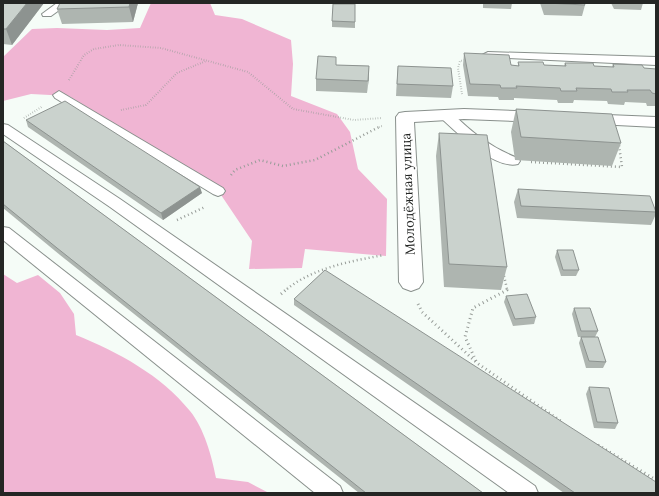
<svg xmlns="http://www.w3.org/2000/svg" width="659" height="496" font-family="Lora,serif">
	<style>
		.forest { fill: #f0b5d3 }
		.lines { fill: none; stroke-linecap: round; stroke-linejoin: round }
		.service-casing { stroke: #89908c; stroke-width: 2 }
		.minor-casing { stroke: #89908c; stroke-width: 2 }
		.path-far2 { stroke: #979c98; stroke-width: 2; stroke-dasharray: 0.5 2; stroke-linecap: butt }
		.path-far1 { stroke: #979c98; stroke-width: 2.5; stroke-dasharray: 1 3; stroke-linecap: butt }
		.path { stroke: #979c98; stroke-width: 3; stroke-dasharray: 1 3.5; stroke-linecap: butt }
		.service { fill: #fff; fill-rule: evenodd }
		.minor { fill: #fff; fill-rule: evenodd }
		.wall { fill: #aeb5b0 }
		.shaded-wall { fill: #8d9390 }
		.building { fill: #cad2cd; stroke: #8d9390 }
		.labels { text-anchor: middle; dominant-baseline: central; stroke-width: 3.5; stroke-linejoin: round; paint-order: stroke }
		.street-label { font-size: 13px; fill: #242624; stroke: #fff }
	</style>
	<rect width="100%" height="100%" fill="#f5fcf7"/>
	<!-- forest -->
	<g class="forest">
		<polygon points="151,3 210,3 215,15 242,19 291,40 293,64 291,96 337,114 350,132 358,169 387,199 386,256 305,249 302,268 249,269 252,241 215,186 69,96 31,94 3,101 3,57 32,29 57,28 107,30 140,28"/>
		<path d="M3,274l14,9 21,-8 22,18 14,21 2,21c42,17 85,40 114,76 14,17 22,46 26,67l32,4 21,11h-266z"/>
	</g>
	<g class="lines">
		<!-- service casing -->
		<g class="service-casing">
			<g id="service">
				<polygon points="57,3 69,3 51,16 43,16 42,14"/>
				<polygon points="488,52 656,57 656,65 484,57 482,55"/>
				<polygon points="59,91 223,188 225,191 223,194 218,196 213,194 55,98 53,95"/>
				<path d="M446,111l5,1c20,20 40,36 67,46l2,3 -2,3c-23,6 -61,-31 -77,-46l-1,-3z"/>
				<polygon points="3,124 8,125 120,199 535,486 538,493 509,493 110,207 3,134"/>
				<polygon points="3,227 9,228 340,486 343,493 315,493 3,240"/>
			</g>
		</g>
		<!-- minor casing -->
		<g class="minor-casing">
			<g id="minor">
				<polygon points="464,109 545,112 551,113 554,117 551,121 545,122 464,119 414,122 423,282 419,288 411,291 403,288 399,282 396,117 399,113 405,112"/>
				<polygon points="583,114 656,117 656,127 577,123 574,119 577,115"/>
			</g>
		</g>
		<!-- path-far2 -->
		<g class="path-far2">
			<polyline points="69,80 84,55 94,49 119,45 161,48 248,72 293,109 354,120 382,118"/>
			<polyline points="462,94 458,68 460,61 465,60"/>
			<polyline points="121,110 146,105 177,73 206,61"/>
			<polyline points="24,118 43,106"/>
			<polyline points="379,127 382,126"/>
		</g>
		<!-- path-far1 -->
		<g class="path-far1">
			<polyline points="531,162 622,167 619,145"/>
			<polyline points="231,175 235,170 260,160 283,166 315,160 381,126"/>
			<polyline points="177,220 205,207"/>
			<polyline points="504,276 507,289"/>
			<path d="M287,289c26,-21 64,-28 97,-34"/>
		</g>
		<!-- path -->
		<g class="path">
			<polyline points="281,294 288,288"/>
			<polyline points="418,304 422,312 477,363 562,422"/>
			<polyline points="476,361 465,337 473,308 507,290 507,288"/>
			<polyline points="598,445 656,480"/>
		</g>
		<!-- service -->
		<use href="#service" class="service"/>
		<!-- minor -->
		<use href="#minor" class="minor"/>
	</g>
	<!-- wall -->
	<g class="wall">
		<polygon points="3,3 44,3 12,45 3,44"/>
		<polygon points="138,3 133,22 62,24 57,9"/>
		<polygon points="483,3 512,3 511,9 483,8"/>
		<polygon points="540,3 584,3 585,5 582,16 544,15"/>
		<polygon points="611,3 643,3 641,10 614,9"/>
		<polygon points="355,4 355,28 332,27 332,21"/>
		<polygon points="464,53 511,65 518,66 518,62 544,65 564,66 565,63 594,66 612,67 613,64 644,68 656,69 656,106 647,106 646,103 625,102 624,105 608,104 607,101 574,100 573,103 558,103 557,100 514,98 514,100 499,100 498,97 468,96 463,65"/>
		<polygon points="336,65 369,66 367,93 316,91 316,79"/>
		<polygon points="398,66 453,86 451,98 396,96 397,78"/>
		<polygon points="516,109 621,143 612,166 515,160 511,132"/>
		<polygon points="26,120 202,193 163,220 28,127"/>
		<polygon points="439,133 507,267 501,290 444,287 436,156"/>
		<polygon points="3,141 483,493 359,493 60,255 3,208"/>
		<polygon points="518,189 656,211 656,214 651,225 517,218 514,202"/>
		<polygon points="557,250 579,270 576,276 561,276 555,257"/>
		<polygon points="506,296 536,317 534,324 513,326 504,302"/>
		<polygon points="294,299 656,493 564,493 294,305"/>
		<polygon points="574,308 598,331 595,337 606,362 603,368 586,368 579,343 581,337 578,337 572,314"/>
		<polygon points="589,387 618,423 615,429 594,428 586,394"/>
	</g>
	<!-- shaded-wall -->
	<g class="shaded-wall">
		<polygon points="27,3 44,3 12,45 6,29"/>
		<polygon points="130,3 138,3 133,22 129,7"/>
		<polygon points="369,66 369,78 367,93 368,81"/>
		<polygon points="200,187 202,193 163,220 161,213"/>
	</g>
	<!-- building -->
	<g class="building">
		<polygon points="3,3 27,3 6,29 3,29"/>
		<polygon points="60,3 130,3 129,7 57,9"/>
		<polygon points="546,3 584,3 585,5"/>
		<polygon points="333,4 355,4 355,22 332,21"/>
		<polygon points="464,53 509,55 511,65 519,66 518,62 543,62 544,65 566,66 565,63 593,63 594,66 614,67 613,64 642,65 644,68 656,69 656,94 652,93 650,90 627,90 628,92 612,92 611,89 576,88 577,91 561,91 560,88 516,86 517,88 501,88 500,85 470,84"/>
		<polygon points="318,56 336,57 336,65 369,66 368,81 316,79"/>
		<polygon points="398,66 451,68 453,86 397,84"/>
		<polygon points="65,101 200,187 161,213 26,120"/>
		<polygon points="516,109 612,114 621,143 521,137"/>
		<polygon points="439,133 487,135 507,267 449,264"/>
		<polygon points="3,141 483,493 366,493 57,248 3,204"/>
		<polygon points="518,189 650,196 656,212 521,206"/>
		<polygon points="557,250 573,250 579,270 563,270"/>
		<polygon points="325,270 656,482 656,493 575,493 294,299"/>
		<polygon points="527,294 536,317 515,319 506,296"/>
		<polygon points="574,308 590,308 598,331 581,331"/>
		<polygon points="581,337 598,337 606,362 589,361"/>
		<polygon points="589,387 609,388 618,423 597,422"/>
	</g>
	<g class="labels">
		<!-- street labels -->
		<g class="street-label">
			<text transform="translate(408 194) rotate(-92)">Молодёжная улица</text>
		</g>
	</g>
	<!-- border -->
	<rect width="659" height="496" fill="none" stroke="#242624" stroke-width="8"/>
</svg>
